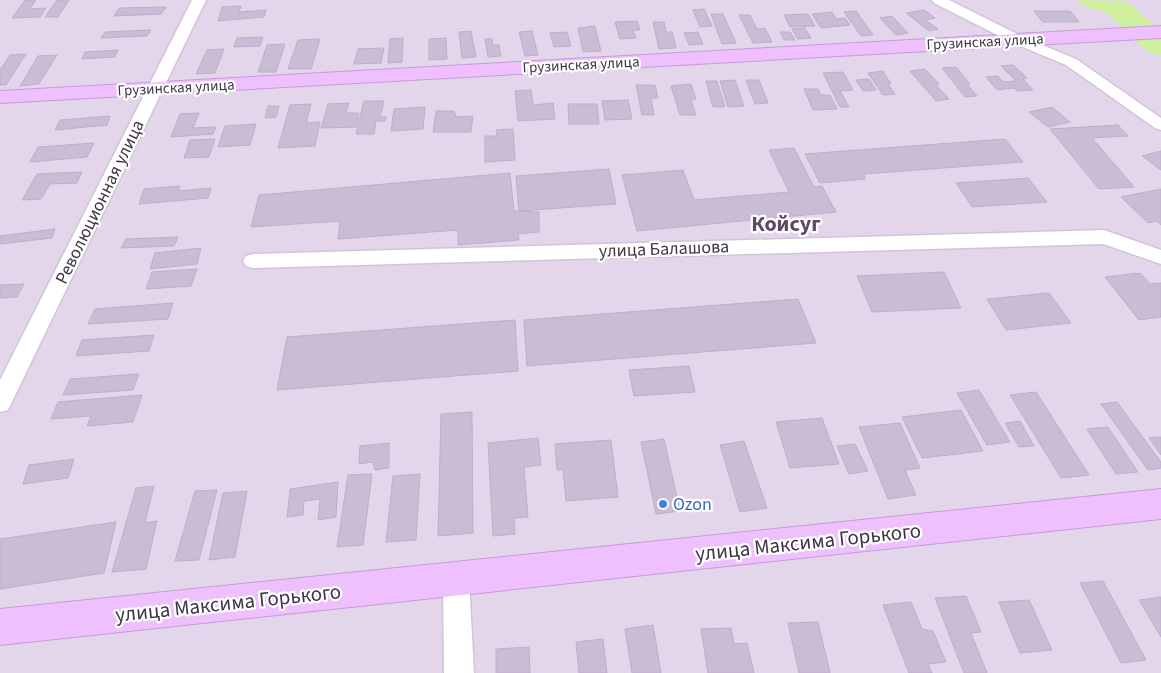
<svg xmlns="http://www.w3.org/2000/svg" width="1161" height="673" font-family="'Source Sans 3',sans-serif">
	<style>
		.residential { fill: #e3d6ea }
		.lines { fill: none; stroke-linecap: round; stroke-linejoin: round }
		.river { fill: #d1f09f; fill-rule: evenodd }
		.building { fill: #cbbcd6; stroke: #c0acce }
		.street-casing { stroke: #d2c3db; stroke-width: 3 }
		.secondary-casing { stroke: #c899db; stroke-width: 2 }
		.street { fill: #fff; fill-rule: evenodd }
		.secondary { fill: #eec1fe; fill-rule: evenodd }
		.shop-dot { fill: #3f7fe0; stroke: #fff; stroke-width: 2 }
		.labels { text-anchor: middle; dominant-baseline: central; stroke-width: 4.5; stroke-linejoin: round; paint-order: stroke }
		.far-street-label { font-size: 15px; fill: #3d3444; stroke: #fff }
		.street-label { font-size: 18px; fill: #3d3444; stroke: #fff }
		.shop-label { font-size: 18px; fill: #366cbe; stroke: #fff; text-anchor: start }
		.near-street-label { font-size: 21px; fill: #3d3444; stroke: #fff }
		.district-label { font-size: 22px; font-weight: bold; fill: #5b4b66; stroke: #fff }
	</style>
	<rect width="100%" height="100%" fill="#ede4f2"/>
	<!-- residential -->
	<rect class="residential" x="0" y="0" width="1161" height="673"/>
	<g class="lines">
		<!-- river -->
		<path class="river" d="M1078,0l48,1 35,30v25c-24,-5 -35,-30 -55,-43 -10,-5 -21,-3 -28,-13z"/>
	</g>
	<!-- building -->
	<g class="building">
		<polygon points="25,0 36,0 30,9 46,8 40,17 12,18"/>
		<polygon points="57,0 69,0 58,17 45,17"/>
		<polygon points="241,6 239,12 266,10 264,17 218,21 222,7"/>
		<polygon points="166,7 161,14 114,16 119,8"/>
		<polygon points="704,9 712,26 700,27 693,10"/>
		<polygon points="924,10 935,18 925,20 938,29 929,31 906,13"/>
		<polygon points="856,11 873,35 861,36 844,12"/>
		<polygon points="1034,11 1070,11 1079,22 1043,22"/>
		<polygon points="832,12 836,19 845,18 850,25 821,28 812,14"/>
		<polygon points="711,14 723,14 736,43 722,44"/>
		<polygon points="808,14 815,26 790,27 784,15"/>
		<polygon points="739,15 750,15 757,29 765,28 772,42 753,43"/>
		<polygon points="892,16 908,33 896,35 880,18"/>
		<polygon points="637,21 640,30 633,30 636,38 620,39 615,22"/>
		<polygon points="653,22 664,22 666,32 672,32 676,48 659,49"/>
		<polygon points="595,26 601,51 583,52 578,28"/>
		<polygon points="805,28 811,38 798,39 792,29"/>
		<polygon points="151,30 147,36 101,38 105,32"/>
		<polygon points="471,31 476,57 462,58 459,32"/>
		<polygon points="532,31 538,55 525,56 519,32"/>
		<polygon points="567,32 571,46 554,47 550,33"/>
		<polygon points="698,32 703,44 689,45 684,33"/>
		<polygon points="780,32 790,32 795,40 784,40"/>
		<polygon points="263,37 260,46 234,47 237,38"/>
		<polygon points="403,38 402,62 388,63 390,39"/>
		<polygon points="446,38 447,59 429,60 429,39"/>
		<polygon points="320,39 311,69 288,69 298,40"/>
		<polygon points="485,39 492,39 493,45 499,45 501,56 488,57"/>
		<polygon points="285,44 276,72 258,72 267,45"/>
		<polygon points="384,48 381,63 354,64 358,49"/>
		<polygon points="224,49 215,73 196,74 207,50"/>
		<polygon points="118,50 115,57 82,59 85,52"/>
		<polygon points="26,54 6,85 0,85 0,70 10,55"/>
		<polygon points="57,55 39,84 20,86 38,56"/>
		<polygon points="1013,65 1027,78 1023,79 1033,90 1017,91 1014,88 997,90 986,77 998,76 1003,82 1016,81 1001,66"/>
		<polygon points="956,67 970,84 967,84 977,96 965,97 942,68"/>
		<polygon points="925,69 939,84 936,85 949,99 936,101 910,71"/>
		<polygon points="883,71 891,84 888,84 895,94 883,95 868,73"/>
		<polygon points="843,72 853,90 840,91 849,107 840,107 823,73"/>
		<polygon points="869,79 876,90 863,91 856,80"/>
		<polygon points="735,80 744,106 728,107 720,81"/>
		<polygon points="746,80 759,80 768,103 755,104"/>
		<polygon points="706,81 717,81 725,107 713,107"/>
		<polygon points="691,84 696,99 691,100 696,115 680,115 671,86"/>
		<polygon points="636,85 655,85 658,98 651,98 654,115 642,115"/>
		<polygon points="804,89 818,89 821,95 830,95 837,109 813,110"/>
		<polygon points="531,90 533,105 553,103 555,119 518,121 515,91"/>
		<polygon points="628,100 632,119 605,120 602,101"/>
		<polygon points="364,101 384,101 380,117 386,117 385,121 376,121 374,134 356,134"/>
		<polygon points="349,103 346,113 359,113 356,127 321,128 328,104"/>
		<polygon points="311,104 306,123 320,122 315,146 278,148 290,105"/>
		<polygon points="568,104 597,104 599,124 569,124"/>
		<polygon points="268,106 279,106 276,117 265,118"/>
		<polygon points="425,107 423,129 391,131 394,109"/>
		<polygon points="1052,107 1070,122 1048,127 1029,112"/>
		<polygon points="436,111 454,111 456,117 473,116 471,132 433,132"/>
		<polygon points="199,113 193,128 216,127 213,134 171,137 180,114"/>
		<polygon points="110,116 107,125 55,130 60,120"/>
		<polygon points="256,124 250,145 218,147 225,126"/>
		<polygon points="1118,125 1128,136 1092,138 1134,187 1099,189 1050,129"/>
		<polygon points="513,129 515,160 485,162 485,136 497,136 496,130"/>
		<polygon points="215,139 209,157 184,158 190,140"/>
		<polygon points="1005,139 1023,162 864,174 865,179 820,183 805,154"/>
		<polygon points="94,143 87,157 30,162 38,147"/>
		<polygon points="794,148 814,187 822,186 836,212 637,231 622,175 683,170 694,200 789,192 769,150"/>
		<polygon points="1161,151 1161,170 1142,156"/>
		<polygon points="609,169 616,204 519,211 516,176"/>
		<polygon points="82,172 77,183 50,184 41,199 22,200 37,174"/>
		<polygon points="510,173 514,211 539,212 539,232 518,234 519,240 458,245 458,230 338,239 340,221 251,227 259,195"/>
		<polygon points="1028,178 1047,202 972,207 956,183"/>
		<polygon points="180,186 178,191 211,188 208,198 139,204 144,189"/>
		<polygon points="1161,189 1161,225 1157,221 1148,223 1121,197"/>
		<polygon points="55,229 52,238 0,244 0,236"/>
		<polygon points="178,237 174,246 121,248 126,239"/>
		<polygon points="201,248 197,264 150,269 155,253"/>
		<polygon points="197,269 191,286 146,289 152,272"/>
		<polygon points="944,272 961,308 872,312 857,276"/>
		<polygon points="1140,273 1150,284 1161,283 1161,317 1139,320 1105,277"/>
		<polygon points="24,284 17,297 0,298 0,285"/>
		<polygon points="1049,293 1071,323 1006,330 987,299"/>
		<polygon points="798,299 816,343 527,366 524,320"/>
		<polygon points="173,303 168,319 88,324 95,309"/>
		<polygon points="515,320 518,371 277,390 287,337"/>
		<polygon points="154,335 149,351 76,356 82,340"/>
		<polygon points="689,366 695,392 634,396 629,370"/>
		<polygon points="139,374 133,390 63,395 70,379"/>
		<polygon points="979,390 1010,442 987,445 957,393"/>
		<polygon points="1036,392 1089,475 1061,478 1010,395"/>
		<polygon points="142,395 133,422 87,426 91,416 51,419 58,402"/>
		<polygon points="1117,402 1161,462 1161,468 1148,470 1101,404"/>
		<polygon points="961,410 983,451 922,458 902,417"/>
		<polygon points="472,412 473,533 438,536 441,414"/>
		<polygon points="822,418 839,464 790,468 776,422"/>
		<polygon points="1020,421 1034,446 1019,447 1005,423"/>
		<polygon points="900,423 920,468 905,470 916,495 888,499 859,427"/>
		<polygon points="1108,427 1138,472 1116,474 1087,429"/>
		<polygon points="1161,437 1161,455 1149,438"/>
		<polygon points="538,438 541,465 524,467 528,517 514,518 515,534 493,536 488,443"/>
		<polygon points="664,439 680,511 656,514 641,442"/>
		<polygon points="611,440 618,497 566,501 563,470 557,470 555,444"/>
		<polygon points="744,441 767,508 740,512 720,445"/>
		<polygon points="389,443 389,468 375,470 373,462 359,464 360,446"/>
		<polygon points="855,444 868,471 849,474 837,446"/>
		<polygon points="74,459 68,478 23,484 29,465"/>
		<polygon points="372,474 363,545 337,547 348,475"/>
		<polygon points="420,474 416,540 386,542 393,476"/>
		<polygon points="338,482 336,517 318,520 320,499 304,501 303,515 287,517 290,489"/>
		<polygon points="154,486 145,523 157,521 146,569 112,572 136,488"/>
		<polygon points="217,490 199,560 175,561 195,491"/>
		<polygon points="247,491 235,557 209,560 223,493"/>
		<polygon points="116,522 104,573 0,589 0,539"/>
		<polygon points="1103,581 1146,660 1121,663 1080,583"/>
		<polygon points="966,596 981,632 971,633 987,673 964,673 935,598"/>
		<polygon points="1161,597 1161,637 1139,600"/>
		<polygon points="1029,600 1052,650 1020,653 999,602"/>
		<polygon points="911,602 922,629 933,631 946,662 928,664 932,673 909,673 883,605"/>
		<polygon points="818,622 830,673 799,673 788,623"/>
		<polygon points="653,625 661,673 632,673 625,629"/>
		<polygon points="731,628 734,644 747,643 754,673 708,673 701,629"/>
		<polygon points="603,639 607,673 579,673 576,642"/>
		<polygon points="529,647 530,673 496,673 496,649"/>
	</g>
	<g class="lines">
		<!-- street casing -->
		<g class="street-casing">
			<g id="street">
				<polygon points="192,0 206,0 8,410 0,412 0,380"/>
				<polygon points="932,0 949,0 1023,37 1076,59 1161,118 1161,130 1155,128 1066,65 1013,43 934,3"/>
				<polygon points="1104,230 1161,250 1161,264 1103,244 253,268 246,266 243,261 246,256 253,254"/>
				<polygon points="456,566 465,570 469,579 474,673 444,673 443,579 447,570"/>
			</g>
		</g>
		<!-- secondary casing -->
		<g class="secondary-casing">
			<g id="secondary">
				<polygon points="1161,26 1161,38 0,103 0,91"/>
				<polygon points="1161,489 1161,519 0,645 0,609"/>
			</g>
		</g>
		<!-- street -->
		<use href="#street" class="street"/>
		<!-- secondary -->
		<use href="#secondary" class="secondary"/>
	</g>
	<!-- markers -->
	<circle class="shop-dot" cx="663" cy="504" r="5"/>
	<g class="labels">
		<!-- far-street labels -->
		<g class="far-street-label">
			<text transform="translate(985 42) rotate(-3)">Грузинская улица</text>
			<text transform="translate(581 65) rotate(-3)">Грузинская улица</text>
			<text transform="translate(176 88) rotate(-3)">Грузинская улица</text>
		</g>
		<!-- street labels -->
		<g class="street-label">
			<text transform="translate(100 202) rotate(-64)">Революционная улица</text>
			<text transform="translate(664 249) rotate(-2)">улица Балашова</text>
		</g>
		<!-- shop labels -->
		<g class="shop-label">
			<text x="673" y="504">Ozon</text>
		</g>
		<!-- near-street labels -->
		<g class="near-street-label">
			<text transform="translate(808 542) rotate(-6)">улица Максима Горького</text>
			<text transform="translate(228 603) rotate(-6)">улица Максима Горького</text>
		</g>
		<!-- district labels -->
		<g class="district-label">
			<text x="786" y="224">Койсуг</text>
		</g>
	</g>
</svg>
